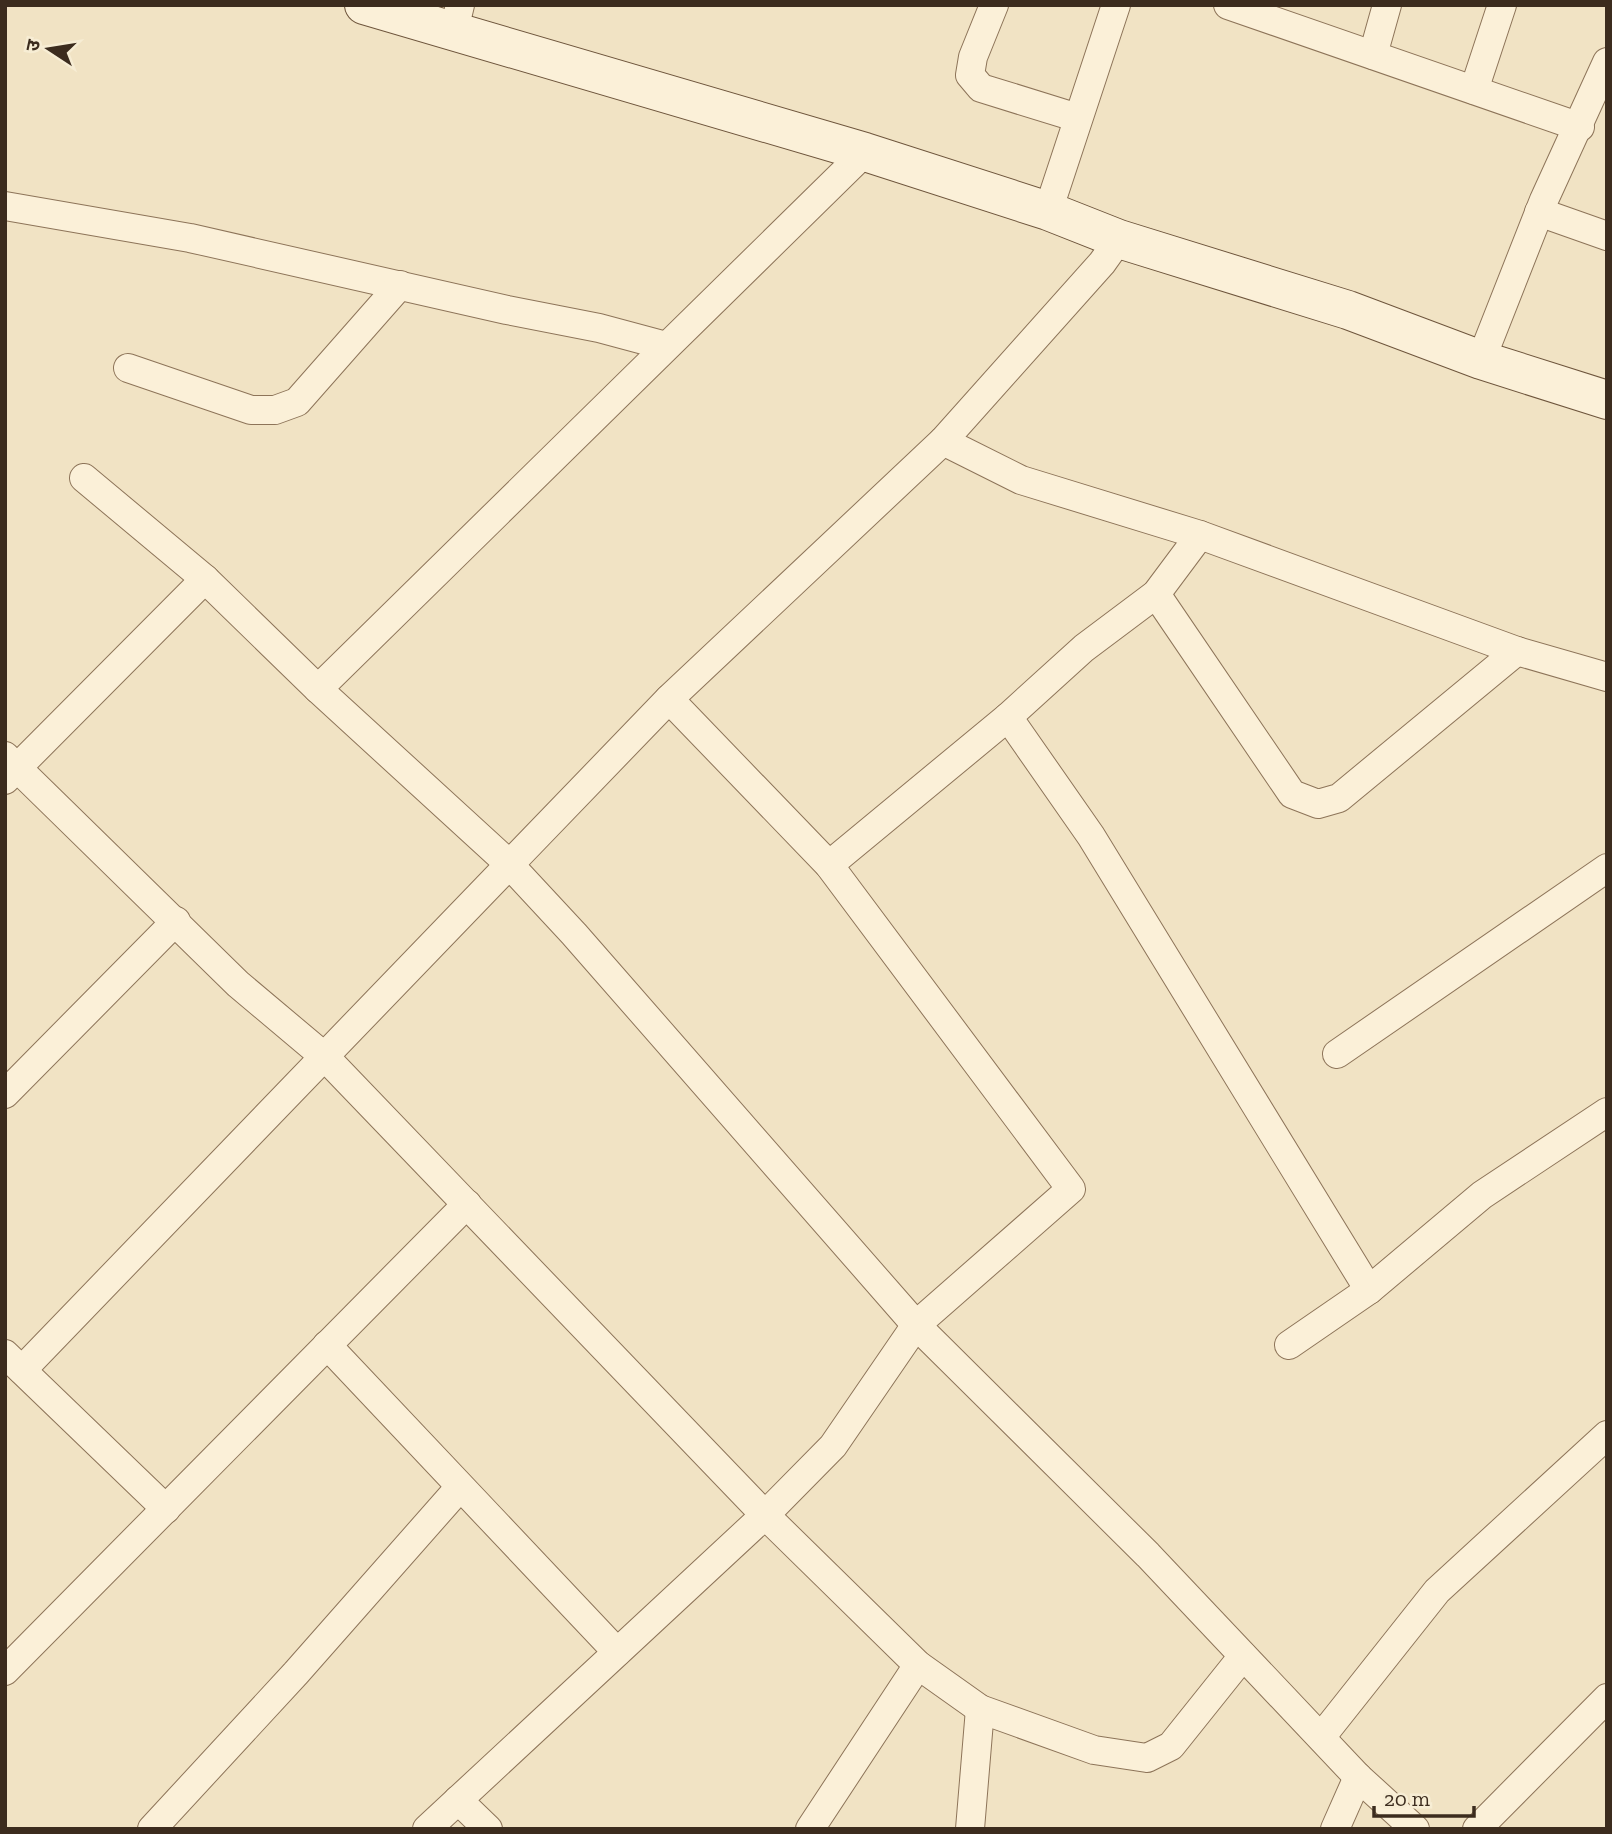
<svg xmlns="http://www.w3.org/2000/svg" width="1612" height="1834" font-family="'Zilla Slab','Noto Sans Devanagari',serif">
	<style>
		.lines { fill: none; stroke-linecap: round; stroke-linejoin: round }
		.street-casing { stroke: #8d7459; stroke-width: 30 }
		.secondary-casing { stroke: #6e553c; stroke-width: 40 }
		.street { stroke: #fbf0d8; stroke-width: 28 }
		.secondary { stroke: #fbf0d8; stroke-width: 38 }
	</style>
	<rect width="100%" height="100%" fill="#f1e3c4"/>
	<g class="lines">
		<!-- street casing -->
		<g class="street-casing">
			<g id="street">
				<polyline points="994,5 973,57 970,75 981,88 1078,118"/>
				<polyline points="1228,5 1580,127"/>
				<polyline points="454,30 460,5"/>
				<polyline points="1373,55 1387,5"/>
				<polyline points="1474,90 1502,5"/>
				<polyline points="5,206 190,238 507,310 599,328 666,346"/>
				<polyline points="1048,211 1116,5"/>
				<polyline points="1539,212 1607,236"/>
				<polyline points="1481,360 1544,200 1607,62"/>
				<polyline points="128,368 251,410 275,410 297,402 400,285"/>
				<polyline points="943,441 1021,480 1200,535 1517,651 1607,677"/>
				<polyline points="84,478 205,579 318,689 508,863 574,934 916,1325 1148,1555 1358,1777 1415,1829"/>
				<polyline points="1156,594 1292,794 1318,804 1339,798 1517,651"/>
				<polyline points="318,689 865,152"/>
				<polyline points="1008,717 1091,836 1369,1290"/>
				<polyline points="5,756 238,984 326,1058 765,1515 918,1665 980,1709 1094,1750 1147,1758 1171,1746 1243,1656"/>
				<polyline points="5,780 205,579"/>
				<polyline points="829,865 1008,717 1084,648 1156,594 1200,535"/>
				<polyline points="1337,1054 1607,868"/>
				<polyline points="5,1094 176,921"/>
				<polyline points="327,1345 617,1652"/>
				<polyline points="1289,1345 1369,1290 1482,1195 1607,1112"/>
				<polyline points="5,1354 166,1509"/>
				<polyline points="22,1370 669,699 943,441 1102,263 1119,239"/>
				<polyline points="5,1671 467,1204"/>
				<polyline points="1322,1736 1437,1591 1607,1435"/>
				<polyline points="458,1800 488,1829"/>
				<polyline points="152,1829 296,1673 460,1487"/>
				<polyline points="427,1829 765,1515 833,1446 916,1325 1071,1189 829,865 669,699"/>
				<polyline points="810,1829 918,1665"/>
				<polyline points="970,1829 980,1709"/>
				<polyline points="1335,1829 1358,1777"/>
				<polyline points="1477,1829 1607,1698"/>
			</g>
		</g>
		<!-- secondary casing -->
		<g class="secondary-casing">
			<polyline id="secondary" points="364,5 865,152 1048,211 1119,239 1348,310 1481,360 1607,400"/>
		</g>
		<!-- street -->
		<use href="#street" class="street"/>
		<!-- secondary -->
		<use href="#secondary" class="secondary"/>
	</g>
	<!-- border -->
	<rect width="1612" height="1834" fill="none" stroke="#3c2c1e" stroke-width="14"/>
	<!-- north arrow -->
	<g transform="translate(49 49) rotate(282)" stroke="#f7edd4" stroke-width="5" paint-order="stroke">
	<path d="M0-5L12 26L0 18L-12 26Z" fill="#3c2c1e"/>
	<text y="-10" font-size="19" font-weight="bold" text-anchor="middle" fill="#3c2c1e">उ</text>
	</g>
	<!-- scale -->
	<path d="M1374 1806v10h100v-10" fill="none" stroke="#3c2c1e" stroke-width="3.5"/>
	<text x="1384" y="1806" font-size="21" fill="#3c2c1e" stroke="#f7edd4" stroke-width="5" paint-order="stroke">20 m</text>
</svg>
